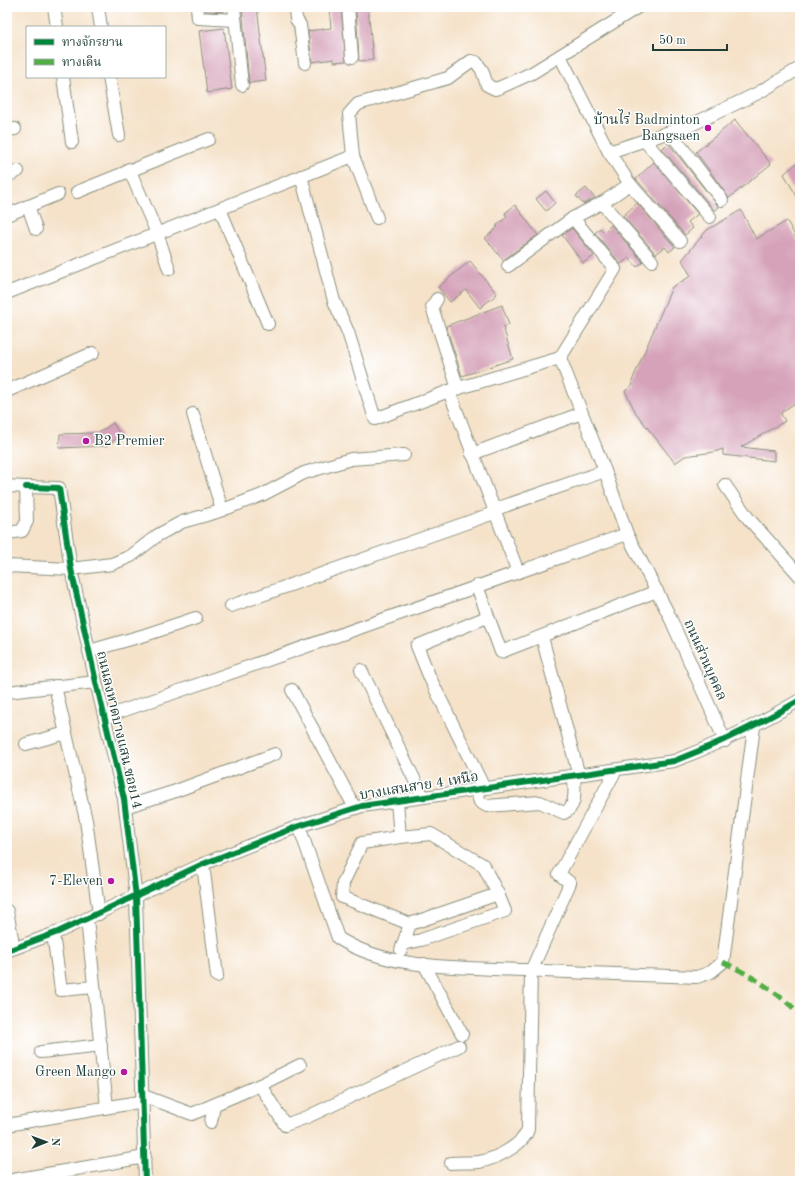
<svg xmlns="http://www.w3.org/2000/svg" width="807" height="1188" font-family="'Old Standard TT','Noto Serif Thai',serif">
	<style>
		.building { fill: #d5a2b9 }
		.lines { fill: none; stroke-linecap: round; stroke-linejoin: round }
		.minor-casing { stroke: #8a907e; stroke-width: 14 }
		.minor { stroke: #fff; stroke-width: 12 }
		.quiet { stroke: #52ad45; stroke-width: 5; stroke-dasharray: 10 5; stroke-linecap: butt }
		.cycleway-casing { stroke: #fff; stroke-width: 8 }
		.cycleway { stroke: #00873e; stroke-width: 6 }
		.poi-dot { fill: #b5179e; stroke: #fff; stroke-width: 1.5 }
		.labels { text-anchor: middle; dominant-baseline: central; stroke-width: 3; stroke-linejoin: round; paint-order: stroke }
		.poi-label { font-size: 14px; fill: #1f3d34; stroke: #fff; text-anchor: end }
		.street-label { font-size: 14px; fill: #1f3d34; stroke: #fff }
	</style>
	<rect width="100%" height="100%" fill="#fff"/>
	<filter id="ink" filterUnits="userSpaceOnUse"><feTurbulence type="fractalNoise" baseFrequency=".025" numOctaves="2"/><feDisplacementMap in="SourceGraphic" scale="8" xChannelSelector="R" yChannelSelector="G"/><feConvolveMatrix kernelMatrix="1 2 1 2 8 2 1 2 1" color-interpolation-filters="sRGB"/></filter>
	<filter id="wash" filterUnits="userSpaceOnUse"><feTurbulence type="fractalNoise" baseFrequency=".012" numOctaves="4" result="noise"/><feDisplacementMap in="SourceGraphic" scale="16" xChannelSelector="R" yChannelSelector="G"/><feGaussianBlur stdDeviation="0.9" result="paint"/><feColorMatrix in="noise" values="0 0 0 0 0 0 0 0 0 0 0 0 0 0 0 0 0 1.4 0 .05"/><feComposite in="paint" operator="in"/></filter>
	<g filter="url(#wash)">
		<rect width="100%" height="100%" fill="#f5e2c9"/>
		<g id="blocks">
			<!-- building -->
			<g class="building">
				<polygon points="205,7 223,7 224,12 205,11"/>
				<polygon points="242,7 257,7 266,81 249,83"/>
				<polygon points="329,7 341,7 346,61 334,62 334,59 312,62 308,31 331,28"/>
				<polygon points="356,7 368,7 373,60 359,61"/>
				<polygon points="224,28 232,89 207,93 199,31"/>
				<polygon points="735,120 771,164 729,198 696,152"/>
				<polygon points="668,143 719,207 715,211 662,149"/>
				<polygon points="800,160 800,202 784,174"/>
				<polygon points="654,162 698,214 688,222 693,228 685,235 636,179"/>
				<polygon points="586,188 595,198 583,204 576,196"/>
				<polygon points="546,191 555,203 546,211 536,199"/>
				<polygon points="637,203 675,247 669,252 665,247 656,254 623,216"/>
				<polygon points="515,205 538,235 503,260 485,238 498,227 496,226 507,217 505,213"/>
				<polygon points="741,210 756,239 787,221 800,245 800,400 783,411 781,414 785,421 741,447 774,451 774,461 723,455 723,449 714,452 685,456 675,463 636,413 625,391 633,385 632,381 672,287 691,276 682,260 707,230"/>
				<polygon points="611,225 643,262 637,267 629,258 621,264 595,233 600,228 604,232"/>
				<polygon points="572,228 594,256 583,263 562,235"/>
				<polygon points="470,261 497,294 480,308 466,290 450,302 438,287"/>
				<polygon points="502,305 509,325 503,327 513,359 462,376 446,326"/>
				<polygon points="113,423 121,436 106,446 59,448 60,434 98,433"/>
			</g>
		</g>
	</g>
	<g filter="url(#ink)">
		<use href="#blocks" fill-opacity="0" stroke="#8a907e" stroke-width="1"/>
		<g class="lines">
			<!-- minor casing -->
			<g class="minor-casing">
				<g id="minor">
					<polyline points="54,7 57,27"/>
					<polyline points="98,7 101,27"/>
					<polyline points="197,7 198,18 235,20"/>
					<polyline points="234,7 242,85"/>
					<polyline points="295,7 296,19 300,25 305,63"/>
					<polyline points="348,7 352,57"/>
					<polyline points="560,56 609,152 630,184 680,241"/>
					<polyline points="63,77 72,142"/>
					<polyline points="109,77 119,135"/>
					<polyline points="7,130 15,129"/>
					<polyline points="670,132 722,200"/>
					<polyline points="645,141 710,217"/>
					<polyline points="609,152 691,125 758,93 800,68"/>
					<polyline points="353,156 377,218"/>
					<polyline points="129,169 157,233 169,269"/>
					<polyline points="7,176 18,171"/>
					<polyline points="301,176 334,301 348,332 375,419 449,391 560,358"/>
					<polyline points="77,192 209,139"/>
					<polyline points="602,203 652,261"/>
					<polyline points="28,206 36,229"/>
					<polyline points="220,209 268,324"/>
					<polyline points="7,215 58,194"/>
					<polyline points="573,218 615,269 560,358 605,471 627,534 668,613 725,741"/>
					<polyline points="508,266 573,218 605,201 630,184"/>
					<polyline points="7,293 353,156 349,114 358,104 448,78 471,61 476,62 482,70 487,85 495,89 501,87 532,73 638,7"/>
					<polyline points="437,299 432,307 458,389"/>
					<polyline points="7,391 93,353"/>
					<polyline points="449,391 518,572"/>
					<polyline points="193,414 222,510"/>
					<polyline points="472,454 582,413"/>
					<polyline points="725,485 748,518 800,576"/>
					<polyline points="7,486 26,487 27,521 22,531 7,533"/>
					<polyline points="26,487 59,488 71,569 96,682 124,799 136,897 145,1181"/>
					<polyline points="493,510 605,471"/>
					<polyline points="7,566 71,569 112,564 131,556 158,535 182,522 217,512 262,495 304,473 351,459 404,455"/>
					<polyline points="477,586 501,652 657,591"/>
					<polyline points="231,606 494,513"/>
					<polyline points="542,637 579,776"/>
					<polyline points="89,651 145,635 196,618"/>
					<polyline points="361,670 423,797"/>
					<polyline points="55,686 86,820 99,914"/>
					<polyline points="292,690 355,808"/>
					<polyline points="7,692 96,682"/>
					<polyline points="105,717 627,534"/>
					<polyline points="26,744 66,733"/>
					<polyline points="484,788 430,678 417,646 487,617"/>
					<path d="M476,789l4,13 7,4 53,-4 24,11c14,-7 10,-24 10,-37"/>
					<polyline points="397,801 400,837"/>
					<polyline points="125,807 173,792 275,754"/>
					<path d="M299,826l39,112c51,33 127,29 186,32 58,3 116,5 173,7l14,-5 12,-10 31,-235"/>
					<polyline points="203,864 217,976"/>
					<polyline points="7,911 14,948"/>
					<polyline points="87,919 107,1107"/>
					<polyline points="53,934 61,990 94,987"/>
					<polyline points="403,944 421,940 505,911 498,894 483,865 431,834 400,837 362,843 343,883 342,897 410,924"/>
					<polyline points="401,950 410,924 498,894"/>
					<path d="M7,951l51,-19 145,-68 96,-38 63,-20 312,-45c44,-17 85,-37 126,-61"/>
					<polyline points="424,964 462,1034"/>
					<polyline points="41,1052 101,1045"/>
					<polyline points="260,1085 285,1125 307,1117 459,1046"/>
					<polyline points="144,1096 192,1114 260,1085 300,1065"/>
					<polyline points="211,1122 214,1105"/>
					<polyline points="7,1125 144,1101"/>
					<path d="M451,1163c9,-1 19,0 28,-1 16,-3 45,-17 49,-33l3,-158 39,-88 -11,-9 57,-104"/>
					<polyline points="7,1181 145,1157"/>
				</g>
			</g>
			<!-- minor -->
			<use href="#minor" class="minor"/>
			<!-- quiet -->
			<path class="quiet" d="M723,962c28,13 54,30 77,52"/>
			<!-- cycleway casing -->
			<g class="cycleway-casing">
				<g id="cycleway">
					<polyline points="26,487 59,488 71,569 96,682 124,799 136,897 145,1181"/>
					<path d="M7,951l51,-19 145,-68 96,-38 63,-20 312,-45c44,-17 85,-37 126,-61"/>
				</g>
			</g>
			<!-- cycleway -->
			<use href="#cycleway" class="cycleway"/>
		</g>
	</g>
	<!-- markers -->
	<g class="poi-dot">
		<circle cx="708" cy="128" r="4"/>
		<circle cx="86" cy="441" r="4"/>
		<circle cx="111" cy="881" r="4"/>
		<circle cx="124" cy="1072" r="4"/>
	</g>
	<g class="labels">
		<!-- poi labels -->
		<g class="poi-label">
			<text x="700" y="120">บ้านไร่ Badminton<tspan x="700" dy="16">Bangsaen</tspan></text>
			<text x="94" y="441" text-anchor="start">B2 Premier</text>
			<text x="103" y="881">7-Eleven</text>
			<text x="116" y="1072">Green Mango</text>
		</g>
		<!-- street labels -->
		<g class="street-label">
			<text transform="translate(705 660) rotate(66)">ถนนส่วนบุคคล</text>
			<text transform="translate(119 730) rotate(77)">ถนนลงหาดบางแสน ซอย14</text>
			<text transform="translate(419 786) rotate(-9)">บางแสนสาย 4 เหนือ</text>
		</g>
	</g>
	<!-- margin -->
	<rect width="807" height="1188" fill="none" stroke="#fff" stroke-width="24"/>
	<!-- legend -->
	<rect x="26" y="26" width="140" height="52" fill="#ffffff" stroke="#a5b1ae"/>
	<rect x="34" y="39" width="20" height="6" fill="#00873e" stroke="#a5b1ae"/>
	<text x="62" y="46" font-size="12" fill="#1f3d34">ทางจักรยาน</text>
	<rect x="34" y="59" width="20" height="6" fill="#52ad45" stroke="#a5b1ae"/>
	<text x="62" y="66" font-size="12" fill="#1f3d34">ทางเดิน</text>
	<!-- north arrow -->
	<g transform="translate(46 1142) rotate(89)" stroke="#ffffff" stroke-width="3" paint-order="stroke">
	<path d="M0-3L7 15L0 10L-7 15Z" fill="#1f3d34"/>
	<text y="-6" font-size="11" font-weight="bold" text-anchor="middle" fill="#1f3d34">N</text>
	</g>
	<!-- scale -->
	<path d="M653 44v6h74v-6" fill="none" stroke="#1f3d34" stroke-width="2"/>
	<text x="659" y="44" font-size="12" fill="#1f3d34" stroke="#ffffff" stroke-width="3" paint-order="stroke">50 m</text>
</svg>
